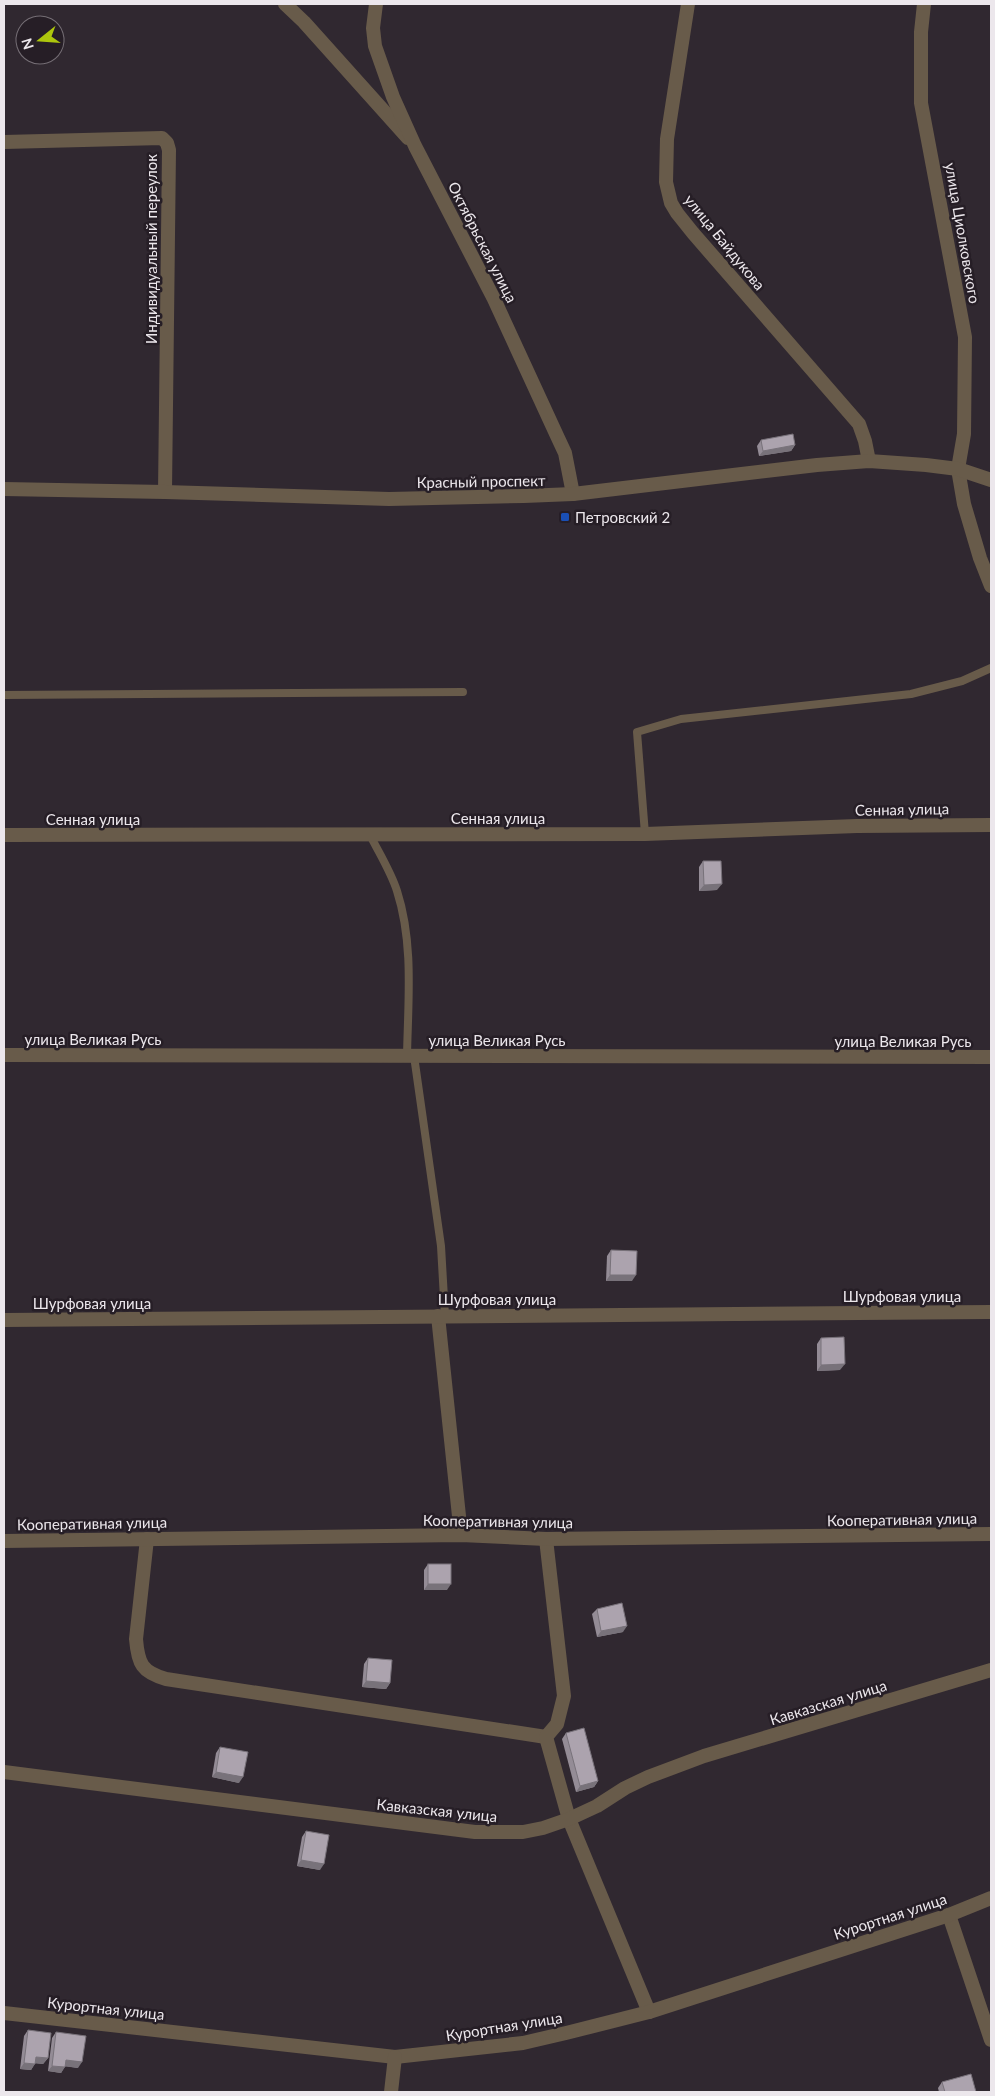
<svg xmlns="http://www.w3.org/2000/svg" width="995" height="2096" font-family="Lato,sans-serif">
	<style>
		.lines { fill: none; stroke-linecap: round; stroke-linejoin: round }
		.service { stroke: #685b4a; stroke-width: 8 }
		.minor { stroke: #685b4a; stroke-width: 14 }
		.tertiary { stroke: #685b4a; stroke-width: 14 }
		.wall { fill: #948c96 }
		.shaded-wall { fill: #78727a }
		.building { fill: #aca3ae; stroke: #78727a }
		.transit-dot { fill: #1a4fb4; stroke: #261e26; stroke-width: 2 }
		.labels { text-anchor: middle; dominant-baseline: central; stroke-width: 5; stroke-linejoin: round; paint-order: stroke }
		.street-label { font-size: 15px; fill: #ece7ec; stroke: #261e26 }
		.poi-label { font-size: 15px; fill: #ece7ec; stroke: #261e26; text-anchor: start }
	</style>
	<rect width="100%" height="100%" fill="#302830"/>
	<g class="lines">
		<!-- service -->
		<g class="service">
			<polyline points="4,695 463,692"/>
			<polyline points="645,834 637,732 681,719 911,694 962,681 991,668"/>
			<path d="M370,835c9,18 21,37 27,56 17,53 11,110 10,165"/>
			<polyline points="414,1056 441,1246 445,1316"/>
		</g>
		<!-- minor -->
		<g class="minor">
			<polyline points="285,4 304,22 408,138"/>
			<polyline points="376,4 373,28 375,46 393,97 415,146 494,299 558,438 565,453 573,494"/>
			<polyline points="688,4 667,139 666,182 671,203 677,213 693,233 859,424 865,441 869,461"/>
			<polyline points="924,4 921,32 921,103 965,337 964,434 958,469 964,504 980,558 991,586"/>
			<polyline points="4,142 162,138 167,143 169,150 165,492"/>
			<polyline points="4,835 645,834 857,826 991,825"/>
			<polyline points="4,1055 991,1057"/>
			<polyline points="438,1316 461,1535"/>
			<polyline points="4,1320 991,1312"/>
			<path d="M147,1539l-11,100c2,25 6,33 30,40l380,58"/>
			<polyline points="546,1539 564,1696 557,1724 546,1737 569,1819 649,2012"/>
			<polyline points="4,1541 461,1535 546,1539 991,1534"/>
			<polyline points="4,1772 475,1832 523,1832 543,1828 569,1819 597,1806 625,1788 648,1777 704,1756 991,1670"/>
			<polyline points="949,1915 991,2040"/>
			<polyline points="4,2013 395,2057 523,2043 566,2033 649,2012 949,1915 991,1898"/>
			<polyline points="391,2092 395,2057"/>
		</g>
		<!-- tertiary -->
		<polyline class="tertiary" points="4,489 165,492 389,499 524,496 573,494 817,465 869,461 926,465 958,469 991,480"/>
	</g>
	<!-- wall -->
	<g class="wall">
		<polygon points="761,440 795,445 791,451 759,456 757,446"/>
		<polygon points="703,861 717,890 699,891 699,867"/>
		<polygon points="611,1250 632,1281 606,1281 607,1256"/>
		<polygon points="821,1338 840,1370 817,1371 817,1344"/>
		<polygon points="428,1564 447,1590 424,1590 424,1570"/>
		<polygon points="597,1609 623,1632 597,1637 592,1614"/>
		<polygon points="368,1658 390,1683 386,1689 362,1687 364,1664"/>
		<polygon points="566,1733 598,1781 594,1787 576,1792 562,1739"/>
		<polygon points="220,1747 239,1783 212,1777 216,1753"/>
		<polygon points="306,1831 320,1870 297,1866 302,1837"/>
		<polygon points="28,2030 48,2058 43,2064 35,2063 31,2070 20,2069 24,2036"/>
		<polygon points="56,2032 78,2068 65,2066 61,2073 48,2071 52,2038"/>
		<polygon points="942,2082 976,2092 939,2092 938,2088"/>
	</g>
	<!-- shaded-wall -->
	<g class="shaded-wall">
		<polygon points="795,445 791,451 759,456 763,451"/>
		<polygon points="722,884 717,890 699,891 704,885"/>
		<polygon points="610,1275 636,1275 632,1281 606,1281"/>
		<polygon points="845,1364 840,1370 817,1371 821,1365"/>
		<polygon points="428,1584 451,1584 447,1590 424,1590"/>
		<polygon points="627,1626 623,1632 597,1637 601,1631"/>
		<polygon points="366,1681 390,1683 386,1689 362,1687"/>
		<polygon points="216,1772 243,1777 239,1783 212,1777"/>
		<polygon points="598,1781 594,1787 576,1792 580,1786"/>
		<polygon points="301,1860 324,1864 320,1870 297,1866"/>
		<polygon points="36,2057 48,2058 43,2064 32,2063"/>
		<polygon points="66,2060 82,2062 78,2068 62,2066"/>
		<polygon points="24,2063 35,2064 31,2070 20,2069"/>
		<polygon points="52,2066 65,2067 61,2073 48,2071"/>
	</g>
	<!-- building -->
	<g class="building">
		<polygon points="793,434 795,445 763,451 761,440"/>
		<polygon points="703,861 721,861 722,884 704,885"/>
		<polygon points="611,1250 637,1251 636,1275 610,1275"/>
		<polygon points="844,1337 845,1364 821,1365 821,1338"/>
		<rect x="428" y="1564" width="23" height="20"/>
		<polygon points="622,1603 627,1626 601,1631 597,1609"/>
		<polygon points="368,1658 392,1660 390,1683 366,1681"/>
		<polygon points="584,1728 598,1781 580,1786 566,1733"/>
		<polygon points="220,1747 248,1752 243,1777 216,1772"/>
		<polygon points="306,1831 329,1835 324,1864 301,1860"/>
		<polygon points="28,2030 51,2033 48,2058 36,2057 35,2064 24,2063"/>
		<polygon points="56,2032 86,2036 82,2062 66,2060 65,2067 52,2066"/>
		<polygon points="971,2074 976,2092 945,2092 942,2082"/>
	</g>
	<!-- markers -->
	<rect class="transit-dot" x="560" y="512" width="10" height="10" rx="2.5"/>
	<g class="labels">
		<!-- street labels -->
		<g class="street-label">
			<text transform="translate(963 233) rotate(80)">улица Циолковского</text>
			<text transform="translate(483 242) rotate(63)">Октябрьская улица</text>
			<text transform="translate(725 242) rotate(51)">улица Байдукова</text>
			<text transform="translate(151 249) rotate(-90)">Индивидуальный переулок</text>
			<text transform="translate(481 481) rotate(-1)">Красный проспект</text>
			<text transform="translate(902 809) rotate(-1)">Сенная улица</text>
			<text x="498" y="818">Сенная улица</text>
			<text x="93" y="819">Сенная улица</text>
			<text x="93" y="1039">улица Великая Русь</text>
			<text x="497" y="1040">улица Великая Русь</text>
			<text x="903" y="1041">улица Великая Русь</text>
			<text x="902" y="1296">Шурфовая улица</text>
			<text x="497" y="1299">Шурфовая улица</text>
			<text x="92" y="1303">Шурфовая улица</text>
			<text transform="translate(902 1519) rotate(-1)">Кооперативная улица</text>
			<text transform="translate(498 1521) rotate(1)">Кооперативная улица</text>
			<text transform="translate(92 1523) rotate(-1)">Кооперативная улица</text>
			<text transform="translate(828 1702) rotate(-17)">Кавказская улица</text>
			<text transform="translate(437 1810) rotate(6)">Кавказская улица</text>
			<text transform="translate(890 1916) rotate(-18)">Курортная улица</text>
			<text transform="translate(106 2008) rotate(6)">Курортная улица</text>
			<text transform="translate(504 2026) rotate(-9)">Курортная улица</text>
		</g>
		<!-- poi labels -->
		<g class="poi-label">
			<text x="575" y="517">Петровский 2</text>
		</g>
	</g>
	<!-- border -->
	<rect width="995" height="2096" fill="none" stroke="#ece7ec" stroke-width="10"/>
	<!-- north arrow -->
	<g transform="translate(40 40) rotate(253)"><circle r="24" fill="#261e26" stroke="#756e75"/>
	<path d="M0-4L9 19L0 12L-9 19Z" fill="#adc60d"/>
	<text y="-8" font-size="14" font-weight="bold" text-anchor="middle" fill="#ece7ec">N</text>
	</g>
</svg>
